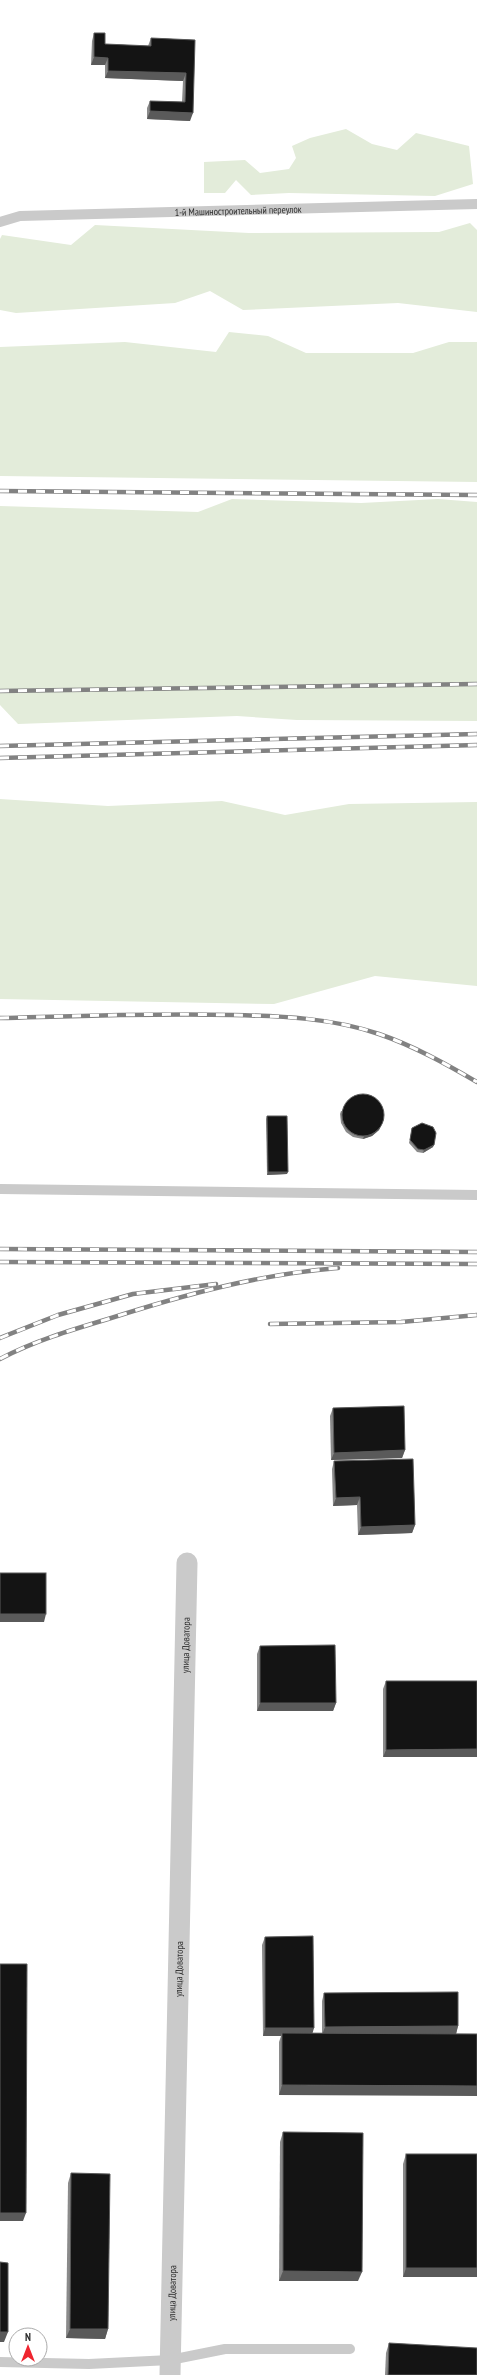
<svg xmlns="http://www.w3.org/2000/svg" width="477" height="2375" font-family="'PT Sans Narrow',sans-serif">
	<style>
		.green { fill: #e3ecda }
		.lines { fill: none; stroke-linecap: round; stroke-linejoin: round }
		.service { stroke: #cacaca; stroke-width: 10 }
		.minor { stroke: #cacaca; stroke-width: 21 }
		.rail-casing { stroke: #828282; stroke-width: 4.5 }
		.rail { stroke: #fff; stroke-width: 3; stroke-dasharray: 9; stroke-linecap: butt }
		.wall { fill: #8a8a8a }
		.shaded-wall { fill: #5a5a5a }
		.building { fill: #141414; stroke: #5a5a5a }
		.labels { text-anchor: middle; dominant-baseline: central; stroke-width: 4; stroke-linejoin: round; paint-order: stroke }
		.street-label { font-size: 10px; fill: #2d2d2d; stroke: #fff }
	</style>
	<rect width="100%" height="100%" fill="#fff"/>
	<!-- green -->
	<g class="green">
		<polygon points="346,129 372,144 397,150 416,133 469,146 473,184 435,196 289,193 251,195 236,180 225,193 204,193 204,162 245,160 260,173 289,169 296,158 292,146 310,138"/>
		<polygon points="470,223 477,230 477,312 398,303 243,310 210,291 175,303 16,313 0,310 0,239 2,235 71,245 95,225 249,233 439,232"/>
		<polygon points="229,332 268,336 306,353 413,353 449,342 477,342 477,482 0,476 0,347 125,342 216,352"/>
		<polygon points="232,499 361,503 438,499 477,502 477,721 297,720 237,716 18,724 0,705 0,506 198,512"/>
		<polygon points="0,799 108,806 222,801 285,815 349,804 477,802 477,986 375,976 274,1004 0,999"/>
	</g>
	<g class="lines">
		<!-- service -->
		<g class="service">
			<path id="s1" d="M0,222l20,-6 457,-12"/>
			<polyline points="0,1189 477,1195"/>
			<polyline points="0,2362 89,2364 170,2360 225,2349 350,2349"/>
		</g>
		<!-- minor -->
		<path class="minor" id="s2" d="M170,2375l17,-812"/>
		<!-- rail casing -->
		<g class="rail-casing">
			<g id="rail">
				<polyline points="0,491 477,495"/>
				<polyline points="0,691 477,684"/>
				<polyline points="0,746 477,734"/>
				<polyline points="0,758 477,745"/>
				<path d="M0,1018c78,-2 155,-5 233,-3 49,1 99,3 146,19 35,12 67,30 98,48"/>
				<polyline points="0,1249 477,1252"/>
				<polyline points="0,1262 477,1264"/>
				<polyline points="270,1324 401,1322 477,1315"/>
				<polyline points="0,1338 58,1315 133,1294 216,1284"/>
				<path d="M0,1359c34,-18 71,-29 108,-40 75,-24 152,-45 230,-51"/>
			</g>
		</g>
		<!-- rail -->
		<use href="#rail" class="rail"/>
	</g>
	<!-- wall -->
	<g class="wall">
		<polygon points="94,33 105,44 148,46 151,38 195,40 190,121 147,119 147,108 150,101 182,102 183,81 105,78 105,65 91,65 92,41"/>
		<polygon points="341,1111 383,1121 379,1130 372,1136 363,1139 353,1137 346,1132 341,1123 340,1114"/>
		<polygon points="267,1116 287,1174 267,1175 266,1119"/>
		<polygon points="412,1128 433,1147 423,1153 417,1152 409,1143"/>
		<polygon points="333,1408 405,1450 402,1458 331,1460 330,1416"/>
		<polygon points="334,1461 415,1525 412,1533 358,1535 357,1505 333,1506 332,1469"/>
		<polygon points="260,1646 336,1703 333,1711 257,1711 257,1654"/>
		<polygon points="386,1681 477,1681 383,1757 383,1689"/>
		<polygon points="265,1937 312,2033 322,2033 322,2001 324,1993 458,2026 456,2034 279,2095 279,2042 281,2036 263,2036 262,1945"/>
		<polygon points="283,2132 358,2281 279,2281 280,2142"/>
		<polygon points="406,2154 477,2277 403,2277 403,2164"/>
		<polygon points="71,2173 108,2329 105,2339 66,2338 68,2183"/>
		<polygon points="389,2343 477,2375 385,2375 386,2353"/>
	</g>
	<!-- shaded-wall -->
	<g class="shaded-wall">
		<polygon points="94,57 108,58 105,65 91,65"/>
		<polygon points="108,71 186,73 183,81 105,78"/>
		<polygon points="150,111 193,113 190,121 147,119"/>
		<polygon points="384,1119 379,1130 372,1136 363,1139 364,1136"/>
		<polygon points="434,1145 433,1147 423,1153 424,1150"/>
		<polygon points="268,1172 288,1172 287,1174 267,1175"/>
		<polygon points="405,1450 402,1458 331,1460 334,1453"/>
		<polygon points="360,1497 357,1505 333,1506 336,1498"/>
		<polygon points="415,1525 412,1533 358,1535 361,1527"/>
		<polygon points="0,1614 46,1614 44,1622 0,1622"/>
		<polygon points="260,1703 336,1703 333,1711 257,1711"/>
		<polygon points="477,1749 477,1757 383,1757 386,1750"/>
		<polygon points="458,2026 456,2034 322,2035 325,2027"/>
		<polygon points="265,2028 314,2028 312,2035 282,2033 281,2036 263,2036"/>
		<polygon points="282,2085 477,2086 477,2096 279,2095"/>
		<polygon points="0,2213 26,2213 23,2221 0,2221"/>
		<polygon points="406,2268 477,2268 477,2277 403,2277"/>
		<polygon points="283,2271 362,2272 358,2281 279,2281"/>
		<polygon points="70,2329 108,2329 105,2339 66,2338"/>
		<polygon points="0,2332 8,2332 4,2342 0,2342"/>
	</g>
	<!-- building -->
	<g class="building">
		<polygon points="94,33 105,33 105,44 151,46 151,38 195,40 193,113 150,111 150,101 185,102 186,73 108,71 108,58 94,57"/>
		<circle cx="363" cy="1115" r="21"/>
		<polygon points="267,1116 287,1116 288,1172 268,1172"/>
		<polygon points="422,1123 433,1127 436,1133 434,1145 424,1150 418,1149 410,1140 412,1128"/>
		<polygon points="404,1406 405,1450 334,1453 333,1408"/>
		<polygon points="413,1459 415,1525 361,1527 360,1497 336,1498 334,1461"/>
		<rect x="0" y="1573" width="46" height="41"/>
		<polygon points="335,1645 336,1703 260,1703 260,1646"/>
		<polygon points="386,1681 477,1681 477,1749 386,1750"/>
		<polygon points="313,1936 314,2028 265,2028 265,1937"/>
		<polygon points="0,1964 27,1964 26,2213 0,2213"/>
		<polygon points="458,1992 458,2026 325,2027 324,1993"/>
		<polygon points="282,2033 477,2034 477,2086 282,2085"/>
		<polygon points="283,2132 363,2133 362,2272 283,2271"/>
		<rect x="406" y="2154" width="71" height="114"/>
		<polygon points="71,2173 110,2174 108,2329 70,2329"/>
		<polygon points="0,2262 8,2263 8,2332 0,2332"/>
		<polygon points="389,2343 477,2348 477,2375 388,2375"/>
	</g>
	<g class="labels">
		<!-- street labels -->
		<g class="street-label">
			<text stroke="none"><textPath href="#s1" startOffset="239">1-й Машиностроительный переулок</textPath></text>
			<text stroke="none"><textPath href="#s2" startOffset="730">улица Доватора</textPath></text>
			<text stroke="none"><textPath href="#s2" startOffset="406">улица Доватора</textPath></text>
			<text stroke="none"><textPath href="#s2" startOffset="82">улица Доватора</textPath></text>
		</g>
	</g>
	<!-- north arrow -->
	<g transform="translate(28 2347)"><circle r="19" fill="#ffffff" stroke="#ababab"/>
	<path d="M0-3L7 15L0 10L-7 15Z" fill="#ef252f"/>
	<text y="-6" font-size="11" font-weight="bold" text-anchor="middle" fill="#2d2d2d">N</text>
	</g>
</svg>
